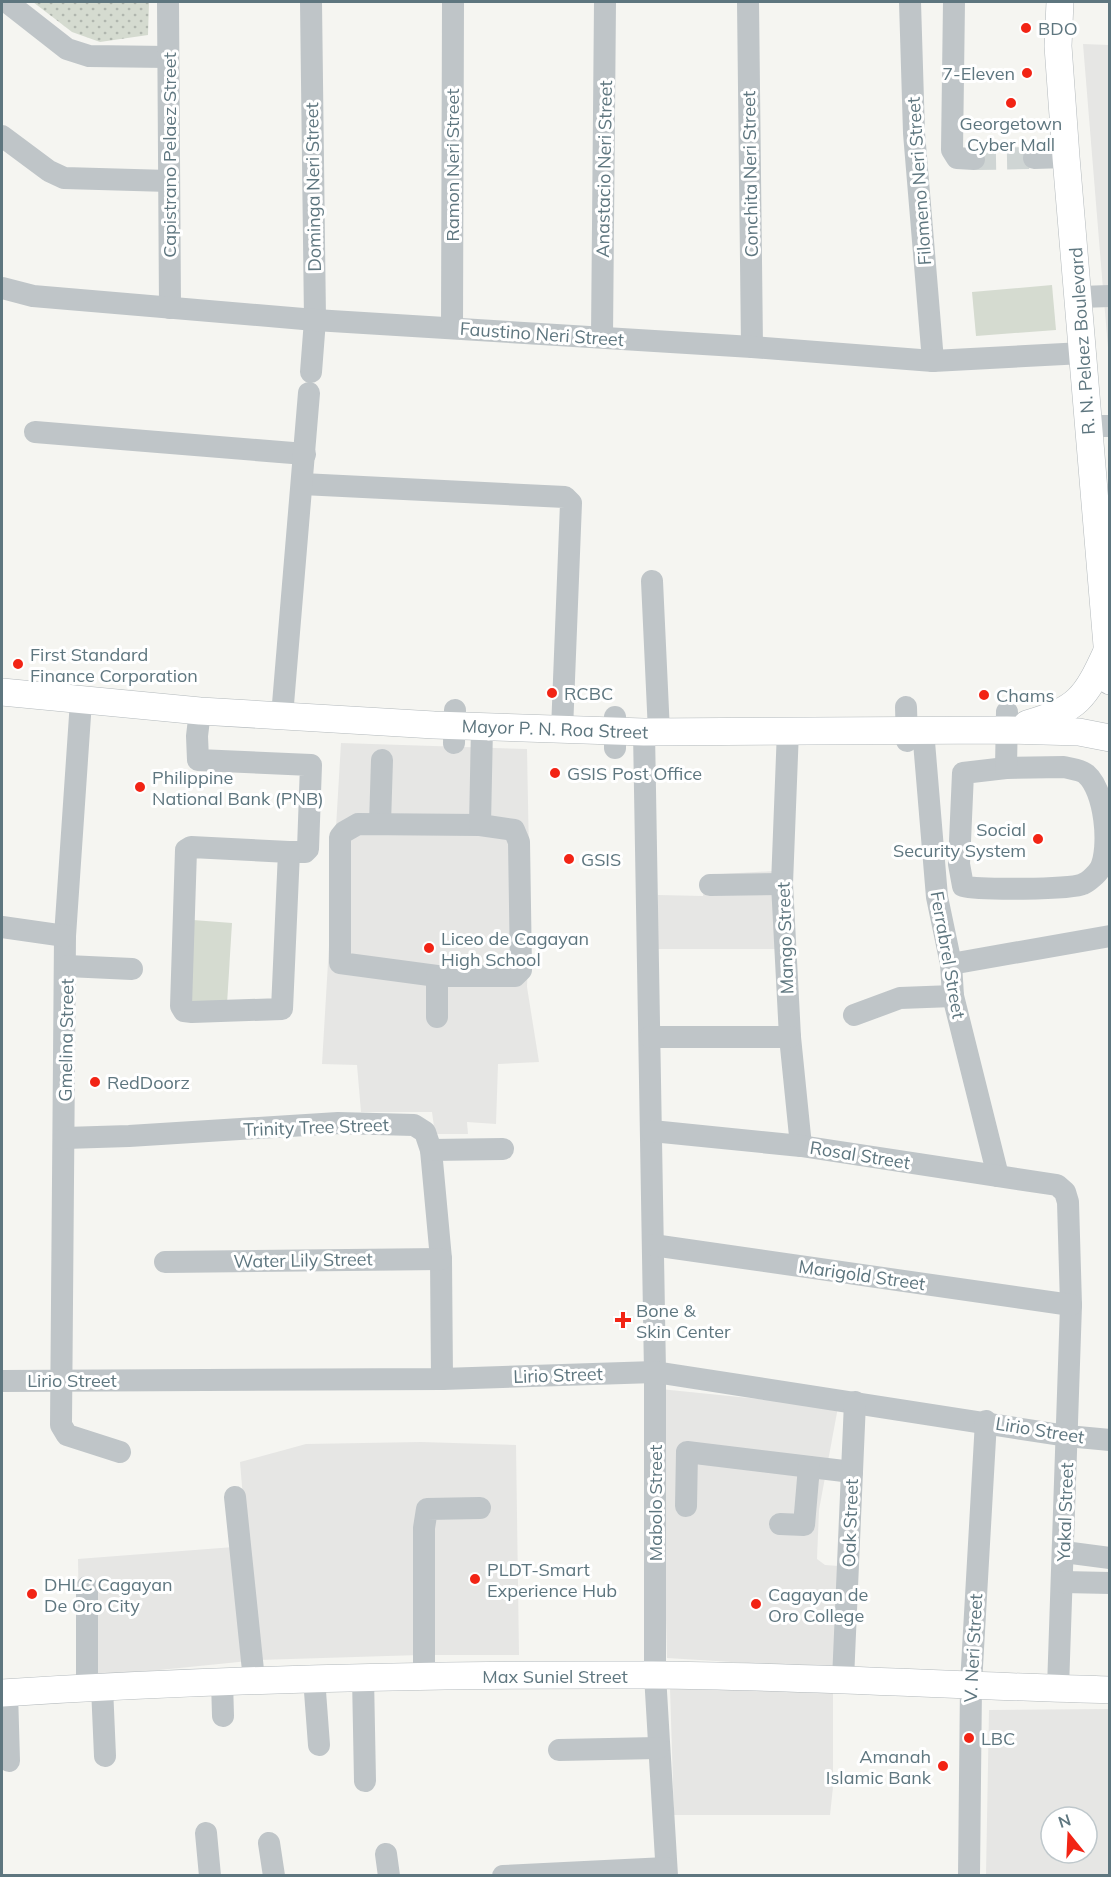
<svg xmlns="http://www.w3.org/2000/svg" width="1111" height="1877" font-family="Mulish,sans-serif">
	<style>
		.built { fill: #e6e6e4; fill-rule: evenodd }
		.green { fill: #d5dbd0 }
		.park { fill: url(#park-dots) }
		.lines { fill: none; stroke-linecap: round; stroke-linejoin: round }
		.minor-tunnel { stroke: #cfd5d4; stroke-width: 22; stroke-dasharray: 22 11; stroke-linecap: butt }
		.major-casing { stroke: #b3b9bc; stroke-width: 28 }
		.minor { stroke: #bfc5c8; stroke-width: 22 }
		.major { stroke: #fff; stroke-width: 27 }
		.poi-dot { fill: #f22415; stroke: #fff; stroke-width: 2 }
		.labels { text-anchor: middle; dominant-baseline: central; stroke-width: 6; stroke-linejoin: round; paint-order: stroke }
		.poi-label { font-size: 18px; fill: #5e767f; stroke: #fff; text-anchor: start }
		.street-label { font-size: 18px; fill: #5e767f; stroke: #fff }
	</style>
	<defs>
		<pattern id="park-dots" width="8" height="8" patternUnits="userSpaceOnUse" patternTransform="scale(1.5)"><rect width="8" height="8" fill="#d5dbd0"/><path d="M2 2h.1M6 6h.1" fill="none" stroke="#b0b6ae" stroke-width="1.8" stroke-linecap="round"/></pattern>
	</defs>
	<rect width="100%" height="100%" fill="#f5f5f1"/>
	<!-- built -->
	<g class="built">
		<polygon points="1083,44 1109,45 1109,359 1102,277"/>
		<polygon points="341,743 527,749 530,909 527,987 539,1062 498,1064 496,1124 467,1122 468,1134 435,1134 432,1112 361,1112 357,1065 322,1064"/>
		<polygon points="773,871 775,949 657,949 658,895 703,896 705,875"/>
		<polygon points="660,1389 838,1407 819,1510 817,1559 825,1565 838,1566 833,1688 833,1787 830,1815 674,1815 670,1688 782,1665 667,1658"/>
		<polygon points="421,1442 516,1445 519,1655 420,1655 258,1660 80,1678 78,1559 247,1546 240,1462 306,1444"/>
		<path d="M1109,1709v166h-123l3,-165zM1051,1817h36v36h-36z"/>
	</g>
	<!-- green -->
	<g class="green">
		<polygon points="1052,285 1056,330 976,336 972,292"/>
		<polygon points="193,920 232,923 227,1004 188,1002"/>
	</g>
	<!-- park -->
	<polygon class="park" points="33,2 149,2 148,35 100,42 72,32"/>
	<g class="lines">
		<!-- minor-tunnel -->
		<polyline class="minor-tunnel" points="974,159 1034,158"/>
		<!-- major casing -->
		<g class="major-casing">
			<g id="major">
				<polyline points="1060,2 1058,46 1066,157 1110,681"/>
				<polyline points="2,692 200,711 434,725 644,732 1007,730 1079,732 1110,738"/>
				<path d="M1027,724c51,-15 58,-25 80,-73"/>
				<path d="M2,1693c217,-14 433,-19 651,-18 152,1 304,11 457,15"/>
			</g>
		</g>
		<!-- minor -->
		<g class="minor">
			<polyline points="7,2 67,49 89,56 168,57"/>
			<polyline points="168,2 170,308"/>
			<polyline points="311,2 315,320 311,372"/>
			<polyline points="748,2 752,347"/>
			<polyline points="910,2 914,133 933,361"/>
			<polyline points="954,2 952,150 957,158 974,159"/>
			<polyline points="2,136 49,171 64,178 169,181"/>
			<polyline points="1034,158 1066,157"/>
			<polyline points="2,288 33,296 315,320 752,347 933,361 1083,353"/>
			<polyline points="1080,297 1110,296"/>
			<polyline points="452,328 453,2"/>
			<polyline points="602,337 605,2"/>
			<polyline points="1088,426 1110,426"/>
			<polyline points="35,432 305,454"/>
			<polyline points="302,484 565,497 571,503 562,730"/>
			<polyline points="652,581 659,732"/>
			<polyline points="81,701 65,936 61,1425 67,1435 120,1452"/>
			<polyline points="906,707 907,741"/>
			<polyline points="200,711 197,736 198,760 311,765 308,849 305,852 289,852"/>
			<polyline points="282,716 309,393"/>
			<polyline points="615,717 615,748"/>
			<polyline points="788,730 782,884 790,1037 801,1146"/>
			<polyline points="923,730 937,897 951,964 953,996 998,1176"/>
			<polyline points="644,732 655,1372 655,1675 667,1876"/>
			<polyline points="454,743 455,710"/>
			<path d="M1064,767c7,2 17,3 22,7 19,16 25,74 14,95 -3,5 -12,13 -17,15 -12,6 -106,6 -120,2l-4,-22 4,-91 43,-5z"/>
			<polyline points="1006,768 1007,712"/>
			<polyline points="380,824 382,760"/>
			<polygon points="191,847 289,852 282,1009 192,1012 184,1011 181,1006 186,850"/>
			<polyline points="710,885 782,884"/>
			<polyline points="2,927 65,936"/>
			<polyline points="951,964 1110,936"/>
			<polyline points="67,966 132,969"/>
			<polyline points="437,976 340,963 340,837 344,832 358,824 480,825"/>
			<polyline points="854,1015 900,998 953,996"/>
			<polyline points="437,1017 437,976 515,976 521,970 519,842 514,830 480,825 482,727"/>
			<polyline points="650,1037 790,1037"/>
			<polyline points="652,1131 801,1146 1057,1185 1065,1192 1068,1202 1071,1305 1058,1688"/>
			<polyline points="65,1138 129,1136 338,1123 414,1125 425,1132 431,1150 441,1259 442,1379"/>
			<polyline points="431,1150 503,1149"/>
			<polyline points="653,1245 1071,1305"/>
			<polyline points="165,1262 441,1259"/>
			<polyline points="2,1381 442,1379 655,1372 1067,1436 1110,1440"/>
			<polyline points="235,1497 254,1680"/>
			<polyline points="686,1506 687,1452 852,1472"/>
			<polyline points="780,1524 804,1525 809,1467"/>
			<polyline points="1064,1552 1110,1558"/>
			<polyline points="1063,1582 1110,1583"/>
			<polyline points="424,1676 424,1528 427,1509 480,1508"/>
			<polyline points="363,1677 365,1781"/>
			<polyline points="314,1678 319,1745"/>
			<polyline points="843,1680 855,1402"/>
			<polyline points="222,1681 223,1716"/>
			<polyline points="102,1687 105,1756"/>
			<polyline points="87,1688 87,1587"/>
			<polyline points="7,1692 9,1761"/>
			<polyline points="559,1750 658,1748"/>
			<polyline points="206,1833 210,1876"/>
			<polyline points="269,1843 274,1876"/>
			<polyline points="386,1854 389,1876"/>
			<polyline points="503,1876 666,1868"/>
			<polyline points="969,1876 971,1684 986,1421"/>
		</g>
		<!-- major -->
		<use href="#major" class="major"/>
	</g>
	<!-- markers -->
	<g class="poi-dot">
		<circle cx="1026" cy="28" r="6"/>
		<circle cx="1027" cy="73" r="6"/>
		<circle cx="1011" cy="103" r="6"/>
		<circle cx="18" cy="664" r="6"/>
		<circle cx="552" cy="693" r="6"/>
		<circle cx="984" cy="695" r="6"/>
		<circle cx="555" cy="773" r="6"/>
		<circle cx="140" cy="787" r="6"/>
		<circle cx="1038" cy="839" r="6"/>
		<circle cx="569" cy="859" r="6"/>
		<circle cx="429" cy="948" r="6"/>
		<circle cx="95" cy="1082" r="6"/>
		<path d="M620 1311h6v6h6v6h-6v6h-6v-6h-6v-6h6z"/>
		<circle cx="475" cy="1579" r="6"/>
		<circle cx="32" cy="1594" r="6"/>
		<circle cx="756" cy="1604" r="6"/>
		<circle cx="969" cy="1738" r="6"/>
		<circle cx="943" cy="1766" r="6"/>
	</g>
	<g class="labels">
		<!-- poi labels -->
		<g class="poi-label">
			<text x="1038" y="28">BDO</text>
			<text x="1015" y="73" text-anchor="end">7-Eleven</text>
			<text x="1011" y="123" text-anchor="middle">Georgetown<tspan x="1011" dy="21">Cyber Mall</tspan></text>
			<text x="30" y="654">First Standard<tspan x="30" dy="21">Finance Corporation</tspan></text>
			<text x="564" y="693">RCBC</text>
			<text x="996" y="695">Chams</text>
			<text x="567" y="773">GSIS Post Office</text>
			<text x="152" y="777">Philippine<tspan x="152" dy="21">National Bank (PNB)</tspan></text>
			<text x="1026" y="829" text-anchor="end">Social<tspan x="1026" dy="21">Security System</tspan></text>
			<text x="581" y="859">GSIS</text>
			<text x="441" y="938">Liceo de Cagayan<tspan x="441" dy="21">High School</tspan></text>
			<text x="107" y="1082">RedDoorz</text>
			<text x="636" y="1310">Bone &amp;<tspan x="636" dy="21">Skin Center</tspan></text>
			<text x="487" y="1569">PLDT-Smart<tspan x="487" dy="21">Experience Hub</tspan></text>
			<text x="44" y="1584">DHLC Cagayan<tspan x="44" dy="21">De Oro City</tspan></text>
			<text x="768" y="1594">Cagayan de<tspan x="768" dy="21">Oro College</tspan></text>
			<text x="981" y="1738">LBC</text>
			<text x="931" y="1756" text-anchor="end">Amanah<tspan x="931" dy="21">Islamic Bank</tspan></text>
		</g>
		<!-- street labels -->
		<g class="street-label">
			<text transform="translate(169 155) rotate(-90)">Capistrano Pelaez Street</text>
			<text transform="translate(452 165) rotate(-90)">Ramon Neri Street</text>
			<text transform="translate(604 169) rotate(-89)">Anastacio Neri Street</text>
			<text transform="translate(750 174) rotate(-91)">Conchita Neri Street</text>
			<text transform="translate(919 181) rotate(-94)">Filomeno Neri Street</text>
			<text transform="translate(313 187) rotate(-91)">Dominga Neri Street</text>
			<text transform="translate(542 334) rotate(4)">Faustino Neri Street</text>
			<text transform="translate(1082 341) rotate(-94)">R. N. Pelaez Boulevard</text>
			<text transform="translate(555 729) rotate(2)">Mayor P. N. Roa Street</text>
			<text transform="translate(785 938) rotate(-92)">Mango Street</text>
			<text transform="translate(948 955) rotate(80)">Ferrabrel Street</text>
			<text transform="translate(66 1040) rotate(-89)">Gmelina Street</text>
			<text transform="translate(316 1127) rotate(-2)">Trinity Tree Street</text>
			<text transform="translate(860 1155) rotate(9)">Rosal Street</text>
			<text transform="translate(303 1260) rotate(-1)">Water Lily Street</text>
			<text transform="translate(862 1275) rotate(8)">Marigold Street</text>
			<text transform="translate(558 1375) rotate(-2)">Lirio Street</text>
			<text x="72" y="1380">Lirio Street</text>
			<text transform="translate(1040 1430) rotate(9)">Lirio Street</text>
			<text transform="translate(655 1503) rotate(-90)">Mabolo Street</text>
			<text transform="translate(1065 1512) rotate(-88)">Yakal Street</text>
			<text transform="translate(850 1523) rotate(-88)">Oak Street</text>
			<text transform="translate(973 1648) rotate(-87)">V. Neri Street</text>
			<text x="555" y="1676">Max Suniel Street</text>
		</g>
	</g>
	<!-- border -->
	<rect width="1111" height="1877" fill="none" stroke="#5e767f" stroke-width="6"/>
	<!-- north arrow -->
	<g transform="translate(1069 1835) rotate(342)"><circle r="28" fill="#ffffff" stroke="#bfc8cc" stroke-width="1.5"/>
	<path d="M0-4.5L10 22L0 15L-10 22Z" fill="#f22415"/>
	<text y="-9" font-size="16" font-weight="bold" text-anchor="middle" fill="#5e767f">N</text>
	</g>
</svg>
